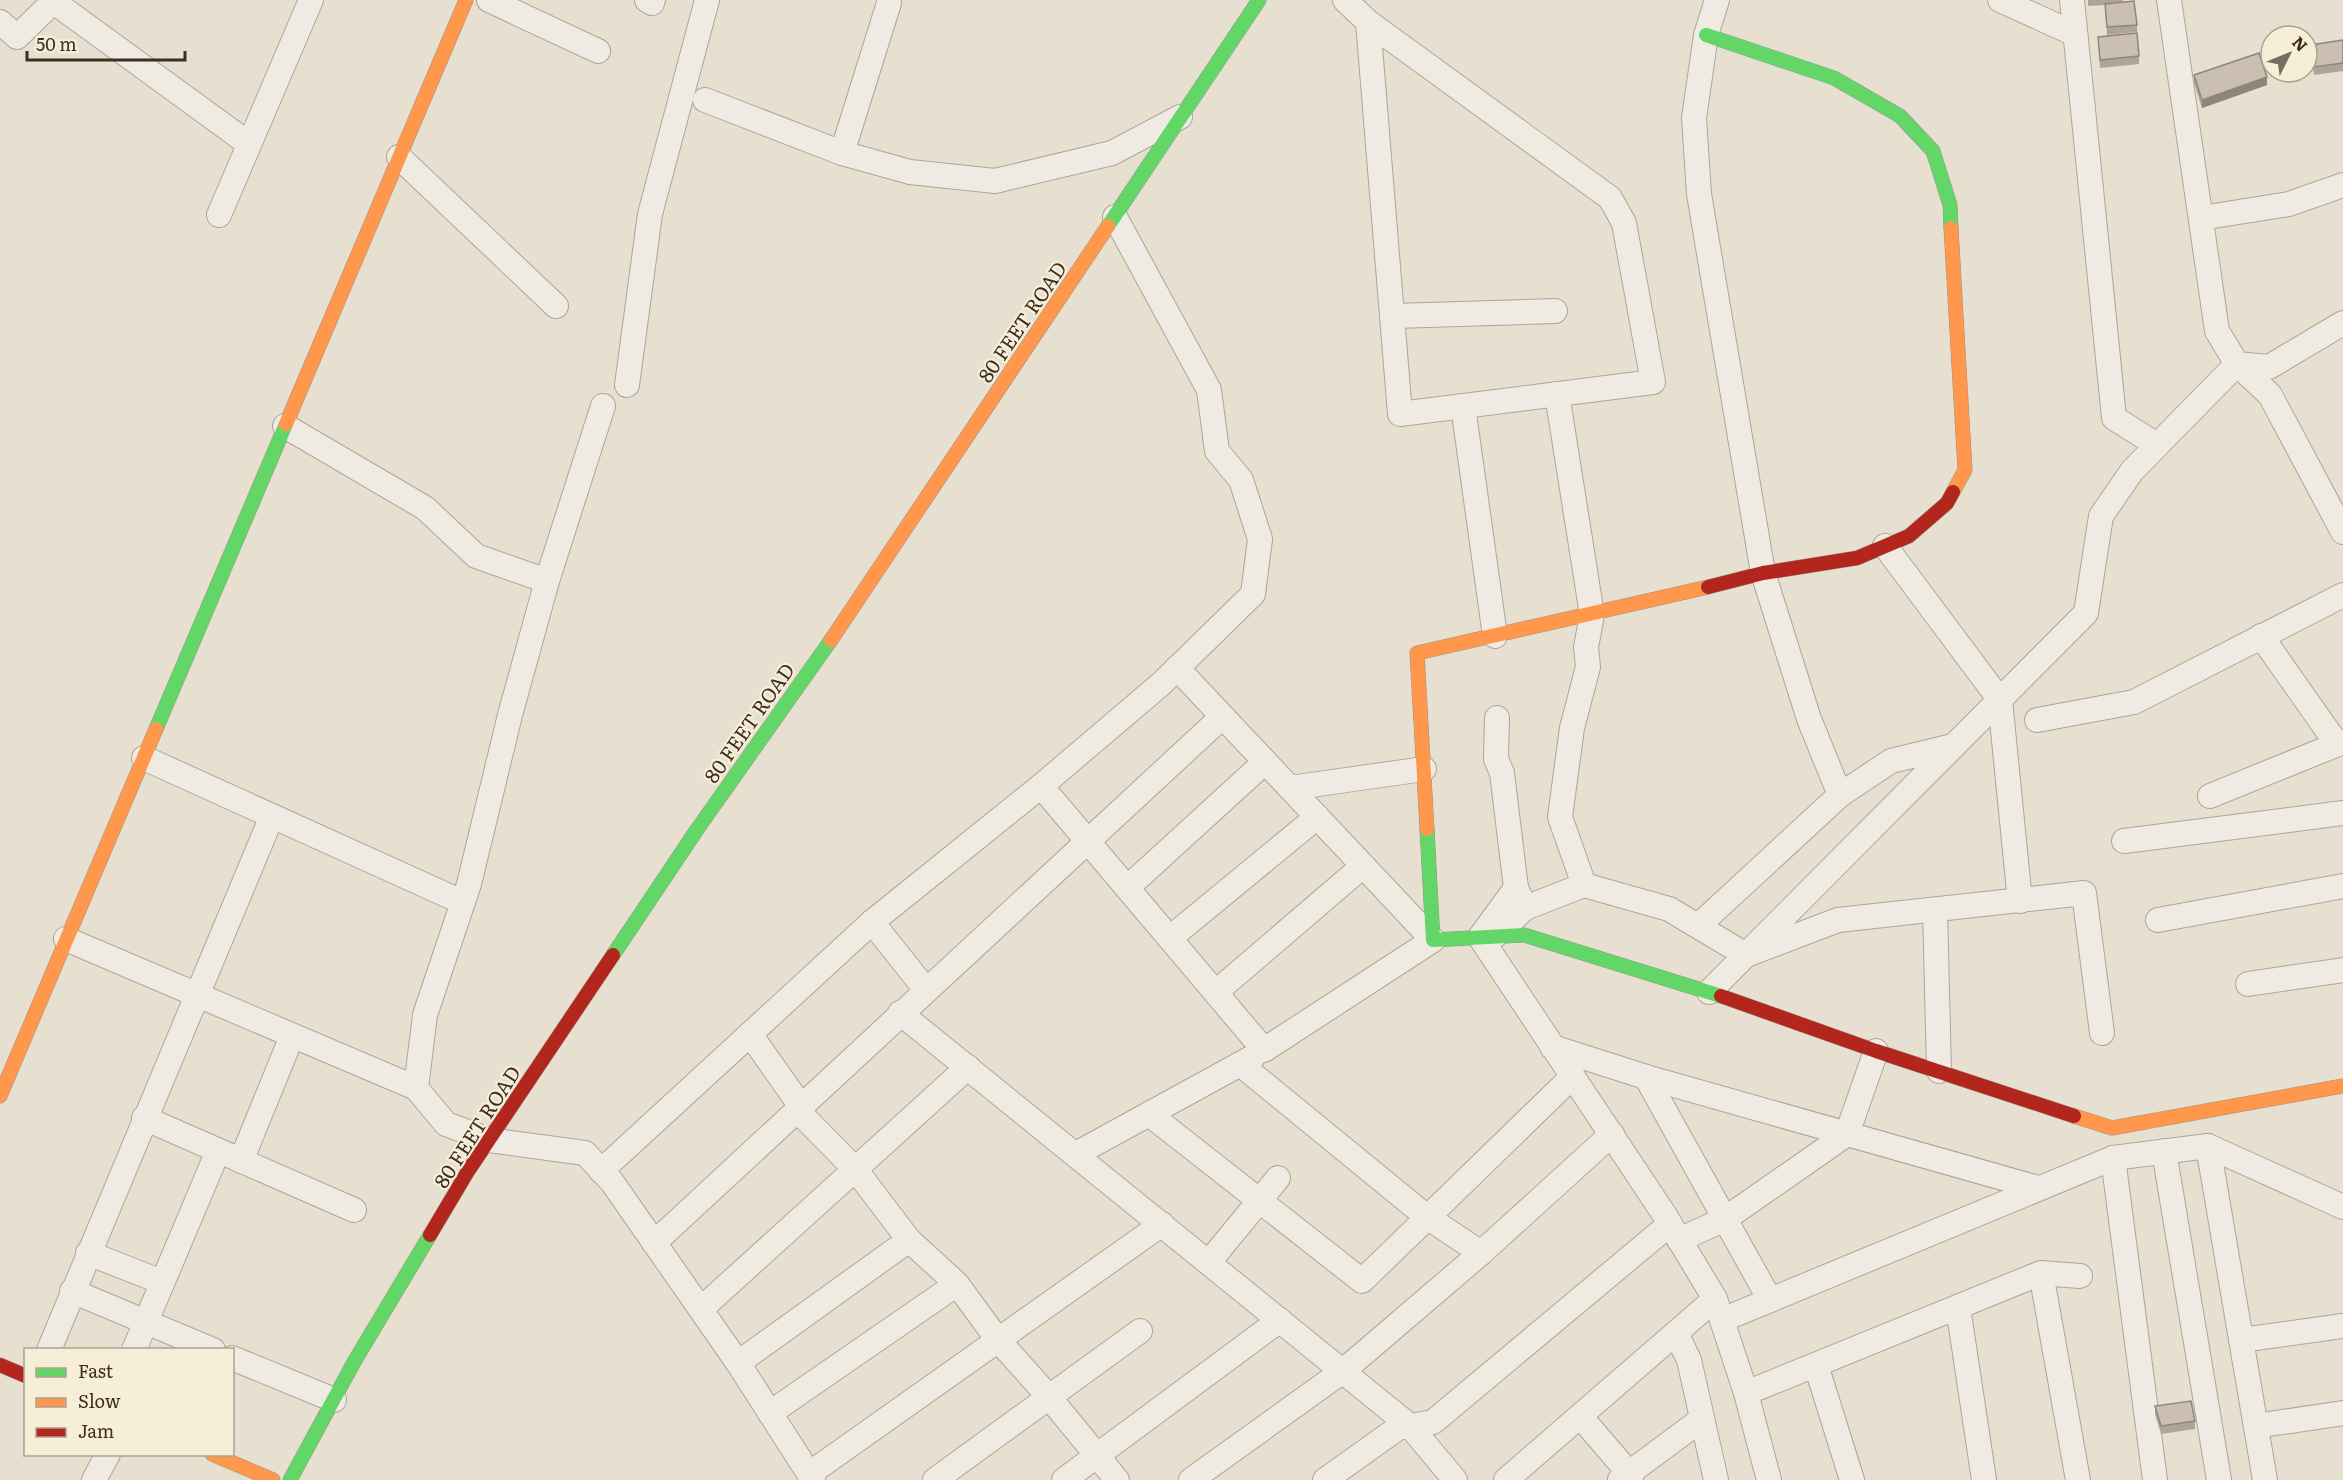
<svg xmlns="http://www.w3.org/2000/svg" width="2343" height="1480" font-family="Literata,serif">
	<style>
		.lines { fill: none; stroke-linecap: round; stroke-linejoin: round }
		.street-casing { stroke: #ada599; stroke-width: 26 }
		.fast-casing { stroke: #9c958a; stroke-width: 15 }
		.slow-casing { stroke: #9c958a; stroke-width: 15 }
		.jam-casing { stroke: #9c958a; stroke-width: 15 }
		.street { stroke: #efebe3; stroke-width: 24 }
		.fast { stroke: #63d668; stroke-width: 14 }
		.slow { stroke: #ff974d; stroke-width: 14 }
		.jam { stroke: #b3261e; stroke-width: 14 }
		.wall { fill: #afa499 }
		.shaded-wall { fill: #8e867d }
		.building { fill: #cbbfb2; stroke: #8e867d; stroke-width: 1.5 }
		.labels { text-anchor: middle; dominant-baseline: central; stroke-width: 4.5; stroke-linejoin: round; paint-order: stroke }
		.street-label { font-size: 20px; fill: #3d2e20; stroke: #f7eed8 }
	</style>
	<rect width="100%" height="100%" fill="#e7e0d1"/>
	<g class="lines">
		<!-- street casing -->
		<g class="street-casing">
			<g id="street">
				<polyline points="489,0 598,51"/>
				<polyline points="647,0 652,3 653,0"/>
				<polyline points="1345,0 1368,22 1610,198 1624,223 1653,382 1400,414 1368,22"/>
				<polyline points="1717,0 1706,35 1694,118 1699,194 1763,573 1809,719 1840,795"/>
				<polyline points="2000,0 2075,34"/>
				<polyline points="2072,0 2114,418 2157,445"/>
				<polyline points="2169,0 2217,331 2237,364 2269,367 2343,323"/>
				<polyline points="54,2 249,144"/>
				<polyline points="0,22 17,37 55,0"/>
				<polyline points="705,100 842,153 910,172 995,181 1112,153 1180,117"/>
				<polyline points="842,153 889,3"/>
				<polyline points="399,157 556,306"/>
				<polyline points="219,215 311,0"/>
				<polyline points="2201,218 2289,204 2343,185"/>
				<polyline points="1394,316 1555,311"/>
				<polyline points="627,385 650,214 707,0"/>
				<polyline points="1557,394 1592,615 1586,647 1588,667 1572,728 1560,817 1584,885"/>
				<polyline points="603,406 547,581 510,715 469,884 425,1015 416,1088 446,1124 489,1140 585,1153 612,1182 738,1363 813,1480"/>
				<polyline points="1463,406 1495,636"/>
				<polyline points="285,426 425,508 476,556 547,581"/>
				<polyline points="1885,546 2000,700 2020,901"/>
				<polyline points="2261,636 2337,744"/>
				<polyline points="1497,718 1496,759 1502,773 1516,888 1522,901"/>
				<polyline points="2037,720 2134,702 2343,595"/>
				<polyline points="144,758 462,902"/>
				<polyline points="1041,786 1264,1050 1433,940 1177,668"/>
				<polyline points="1290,788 1424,769"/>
				<polyline points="2210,796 2343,742"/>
				<polyline points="2124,841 2343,813"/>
				<polyline points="1127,888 1265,762"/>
				<polyline points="1516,888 1480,937 1664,1214 1715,1299 1746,1393 1769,1480"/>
				<polyline points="1935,910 1939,1071"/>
				<polyline points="2158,920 2343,886"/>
				<polyline points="872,922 926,990"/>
				<polyline points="1698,926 1840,795 1891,761 1953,746"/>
				<polyline points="1496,935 1525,908 1584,885 1669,909 1746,955 1838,920 2084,893 2102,1033"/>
				<polyline points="1170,938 1317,817"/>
				<polyline points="66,939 416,1088"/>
				<polyline points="2248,984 2343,970"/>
				<polyline points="1216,992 1363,866"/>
				<polyline points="1709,992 2086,613 2101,516 2132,471 2237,364 2270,395 2343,532"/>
				<polyline points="900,1013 1410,1426 1455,1480"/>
				<polyline points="750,1034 800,1105 797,1110 855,1169 909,1240 957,1284 998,1340 1049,1397 1117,1480"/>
				<polyline points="1552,1047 1646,1077 2038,1188"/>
				<polyline points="1240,1064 1427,1217 1481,1253"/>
				<polyline points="1646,1077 1770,1300"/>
				<polyline points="1149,1114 1362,1281 1573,1076"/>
				<polyline points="144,1118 354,1210"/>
				<polyline points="2208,1146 2265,1480"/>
				<polyline points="2164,1151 2219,1480"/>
				<polyline points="1076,1154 1253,1057"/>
				<polyline points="2113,1158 2155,1480"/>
				<polyline points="241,1161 292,1036"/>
				<polyline points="601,1171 872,922 1041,786 1161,684 1253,594 1260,539 1241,480 1217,451 1209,390 1115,217"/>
				<polyline points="1679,1240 1725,1219 1847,1134 1876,1051"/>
				<polyline points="654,1243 1222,717"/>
				<polyline points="88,1253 162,1282"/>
				<polyline points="1209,1262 1278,1178"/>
				<polyline points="2041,1273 2078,1480"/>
				<polyline points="72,1291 213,1350"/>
				<polyline points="1958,1307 1984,1480"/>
				<polyline points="701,1309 968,1067"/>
				<polyline points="1722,1320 2113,1158 2208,1146 2343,1207"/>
				<polyline points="1676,1333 1689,1360 1716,1480"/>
				<polyline points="2241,1340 2343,1326"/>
				<polyline points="49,1350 272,816"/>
				<polyline points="134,1350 218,1151"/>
				<polyline points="232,1358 334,1400"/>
				<polyline points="738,1363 909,1240"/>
				<polyline points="1816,1365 1852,1480"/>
				<polyline points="1746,1393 2041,1273 2080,1276"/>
				<polyline points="770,1413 957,1284"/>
				<polyline points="1580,1416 1628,1472 1631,1480"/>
				<polyline points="2256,1426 2343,1413"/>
				<polyline points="809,1474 1162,1224"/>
				<polyline points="94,1480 108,1454"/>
				<polyline points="935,1480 1140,1331"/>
				<polyline points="1064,1480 1280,1320"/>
				<polyline points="1191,1480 1343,1371 1481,1253 1612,1134"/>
				<polyline points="1325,1480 1398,1428 1433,1422 1670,1224"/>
				<polyline points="1506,1480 1715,1299"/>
				<polyline points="1620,1480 1702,1419"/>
			</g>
		</g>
		<!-- fast casing -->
		<g class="fast-casing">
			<g id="fast">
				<polyline points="1706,35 1834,78 1900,116 1933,151 1950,205 1951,228"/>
				<polyline points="1108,226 1259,0"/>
				<polyline points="156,729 286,424"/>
				<polyline points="1427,829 1433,940 1524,935 1721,996"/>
				<polyline points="613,955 696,831 831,640"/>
				<polyline points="290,1480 354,1362 430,1235"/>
			</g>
		</g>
		<!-- slow casing -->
		<g class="slow-casing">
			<g id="slow">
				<polyline points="1951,228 1965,470 1953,492"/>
				<polyline points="286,424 466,0"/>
				<polyline points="831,640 1108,226"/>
				<polyline points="1427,829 1417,653 1708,587"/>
				<polyline points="0,1096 156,729"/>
				<polyline points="2074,1116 2112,1128 2343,1086"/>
				<polyline points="212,1454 273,1480"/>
			</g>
		</g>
		<!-- jam casing -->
		<g class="jam-casing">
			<g id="jam">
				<polyline points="1708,587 1763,573 1857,558 1909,536 1947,503 1953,492"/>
				<polyline points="1721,996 1876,1051 2074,1116"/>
				<polyline points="430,1235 468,1171 613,955"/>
				<polyline points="0,1365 26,1376"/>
			</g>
		</g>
		<!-- street -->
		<use href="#street" class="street"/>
		<!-- fast -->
		<use href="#fast" class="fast"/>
		<!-- slow -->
		<use href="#slow" class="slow"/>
		<!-- jam -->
		<use href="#jam" class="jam"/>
	</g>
	<!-- wall -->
	<g class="wall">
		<polygon points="2088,0 2123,0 2123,2 2137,25 2137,32 2107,35 2105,5 2088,6"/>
		<polygon points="2098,37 2139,56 2139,64 2100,68"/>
		<polygon points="2343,40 2343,71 2314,75 2311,53 2311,45"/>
		<polygon points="2194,75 2267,85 2202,108 2194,83"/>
		<polygon points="2155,1406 2195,1421 2195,1429 2161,1434 2155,1414"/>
	</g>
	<!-- shaded-wall -->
	<polygon class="shaded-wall" points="2267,77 2267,85 2202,108 2202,100"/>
	<!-- building -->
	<g class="building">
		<polygon points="2134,1 2137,25 2107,27 2105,4"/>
		<polygon points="2137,33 2139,56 2100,60 2098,37"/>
		<polygon points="2343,40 2343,63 2314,67 2311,45"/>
		<polygon points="2259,53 2267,77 2202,100 2194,75"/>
		<polygon points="2191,1401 2195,1421 2161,1426 2155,1406"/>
	</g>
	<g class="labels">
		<!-- street labels -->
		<g class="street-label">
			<text transform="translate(1021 321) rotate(-56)">80 FEET ROAD</text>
			<text transform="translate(748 722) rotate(-55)">80 FEET ROAD</text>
			<text transform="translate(476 1126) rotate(-57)">80 FEET ROAD</text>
		</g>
	</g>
	<!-- legend -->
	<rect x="24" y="1348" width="210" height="108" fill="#f7eed8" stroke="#ada18e" stroke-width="1.5"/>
	<rect x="36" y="1368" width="30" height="9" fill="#63d668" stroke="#ada18e" stroke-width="1.5"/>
	<text x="78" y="1378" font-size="18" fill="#3d2e20">Fast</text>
	<rect x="36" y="1398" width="30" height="9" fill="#ff974d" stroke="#ada18e" stroke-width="1.5"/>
	<text x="78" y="1408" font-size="18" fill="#3d2e20">Slow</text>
	<rect x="36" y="1428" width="30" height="9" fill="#b3261e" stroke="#ada18e" stroke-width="1.5"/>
	<text x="78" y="1438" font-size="18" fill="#3d2e20">Jam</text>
	<!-- north arrow -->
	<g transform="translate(2289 54) rotate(47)"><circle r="28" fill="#f7eed8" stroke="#ada18e" stroke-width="1.5"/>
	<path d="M0-4.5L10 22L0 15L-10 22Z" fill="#786c5e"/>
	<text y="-9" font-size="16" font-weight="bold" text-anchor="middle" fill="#3d2e20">N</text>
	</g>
	<!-- scale -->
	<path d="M27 51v9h158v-9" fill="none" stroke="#3d2e20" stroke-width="3"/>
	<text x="36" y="51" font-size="18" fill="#3d2e20" stroke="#f7eed8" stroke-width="4.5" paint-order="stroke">50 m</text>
</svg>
